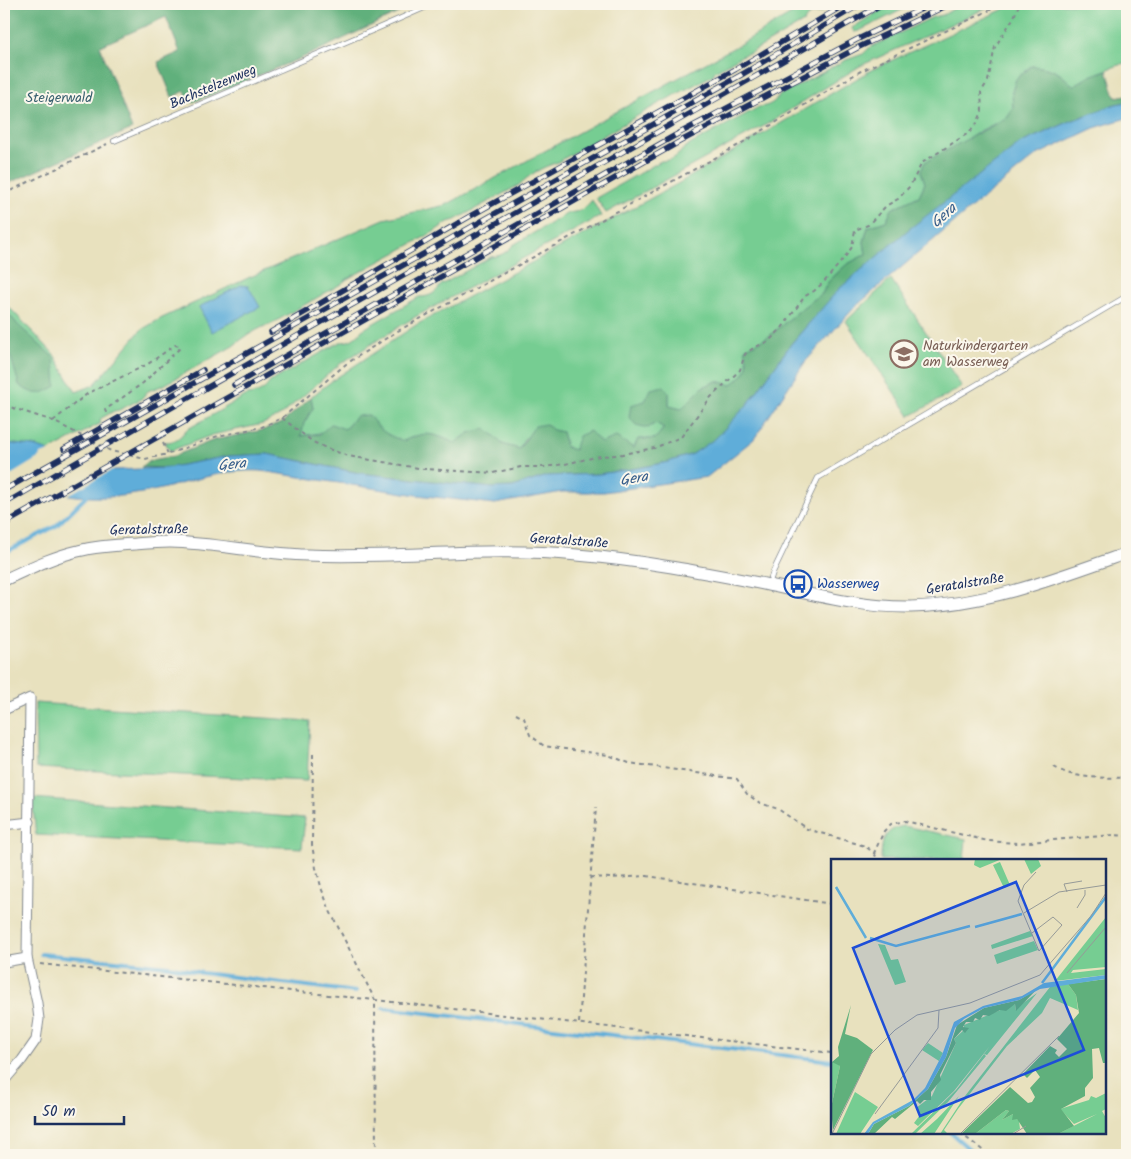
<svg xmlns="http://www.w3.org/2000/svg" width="1131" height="1159" font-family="Kalam,sans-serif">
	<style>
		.green { fill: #76cd92; stroke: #487e78 }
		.forest { fill: #60b07c; stroke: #3e706d }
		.water { fill: #5fadd9; stroke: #3d6e9c }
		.pier { fill: #e8e1be }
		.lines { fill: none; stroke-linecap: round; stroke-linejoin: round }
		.stream { stroke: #5fadd9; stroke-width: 4 }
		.service-casing { stroke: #82888e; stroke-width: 6 }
		.minor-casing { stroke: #82888e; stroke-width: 11 }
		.tertiary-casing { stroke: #82888e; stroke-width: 13 }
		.path { stroke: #82888e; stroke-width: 2; stroke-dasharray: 4 4; stroke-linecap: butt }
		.service { stroke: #fff; stroke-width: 4.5 }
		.minor { stroke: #fff; stroke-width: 9 }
		.tertiary { stroke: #fff; stroke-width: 11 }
		.rail-casing { stroke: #1b2f5e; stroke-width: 5.5 }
		.rail { stroke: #fbf7ec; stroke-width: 4; stroke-dasharray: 11; stroke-linecap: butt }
		.labels { text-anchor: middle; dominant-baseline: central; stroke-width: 4; stroke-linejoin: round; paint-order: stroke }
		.street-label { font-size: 14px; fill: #1b2f5e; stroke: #fbf7ec }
		.park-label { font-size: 14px; fill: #365e6e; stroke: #fbf7ec }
		.education-label { font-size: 14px; fill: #785e54; stroke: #fbf7ec; text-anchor: start }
		.transit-label { font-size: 14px; fill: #164399; stroke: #fbf7ec; text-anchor: start }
		.water-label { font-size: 15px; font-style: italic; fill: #335b89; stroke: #fbf7ec }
		.inset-river { fill: none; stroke: #5fadd9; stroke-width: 2.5 }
		.inset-road { fill: none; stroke: #969a98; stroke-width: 1 }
		.view { fill: #1d4ed8; fill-opacity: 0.15; stroke: #1d4ed8; stroke-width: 2.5 }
		.inset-edge { fill: none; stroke: #1b2f5e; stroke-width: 2.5 }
	</style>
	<rect width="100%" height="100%" fill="#fbf7ec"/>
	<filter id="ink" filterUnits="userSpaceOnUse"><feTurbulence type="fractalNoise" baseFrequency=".02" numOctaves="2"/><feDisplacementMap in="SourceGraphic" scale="10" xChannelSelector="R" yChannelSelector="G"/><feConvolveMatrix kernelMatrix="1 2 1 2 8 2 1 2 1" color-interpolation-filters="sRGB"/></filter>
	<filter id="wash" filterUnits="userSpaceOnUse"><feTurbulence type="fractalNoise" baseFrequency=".0096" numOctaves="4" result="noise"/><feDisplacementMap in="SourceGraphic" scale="20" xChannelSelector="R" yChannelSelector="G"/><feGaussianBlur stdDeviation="1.12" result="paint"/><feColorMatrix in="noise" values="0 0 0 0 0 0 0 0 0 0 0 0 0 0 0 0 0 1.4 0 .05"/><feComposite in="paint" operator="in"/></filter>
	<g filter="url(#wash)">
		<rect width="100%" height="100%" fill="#e8e1be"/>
		<!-- green -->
		<g class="green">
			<path d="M808,4h26c-5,3 -11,8 -16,9 -7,2 -11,1 -14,9l-54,31 -5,1 -30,17 -2,4 -55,29 -102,59c-14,4 -27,12 -37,22l-64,35 -7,2 -16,11 -85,46 -6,5 -70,40c-13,4 -27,13 -38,22l-69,39 -16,6 -7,8 -22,11 -5,1 -14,8 1,4 -52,28 -16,-5 -29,-3v-141l49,51 23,39 18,-7 47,-55 19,-11 88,-41 136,-59 62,-14 298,-163z"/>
			<polygon points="890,4 914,4 859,31 854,32 852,28"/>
			<path d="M962,4h33l-135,62 -96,60 -158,87 -10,-15 65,-37c11,0 16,-4 23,-13l75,-41c10,-1 15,-4 21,-12l66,-35 17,-6 6,-6 64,-31 10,-2z"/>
			<path d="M1015,4h112v58l-37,14 -17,10c-14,-15 -21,-18 -42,-20l-15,13 -4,13 1,16 -5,9 -28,14 -59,40 4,12 -6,13 -27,13 -6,12 -18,6 -4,15 2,12 -20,11 -18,17 -6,12 -16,11 -38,32 -22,12c4,20 1,24 -15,36l-14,-4 -14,6 -22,22 -12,-3v-13l-13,30 8,5 -9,11h-17l-4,9 -33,-5 -27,7 -8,-3 -4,-15 -9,-2 -28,8 -6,11 -17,-5 -7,-8 -26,-3 -14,10c-21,-9 -29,-13 -51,-2l-15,-5 -12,-9 -21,-11 -11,13 -45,7 4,-13 9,-15 -2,-11 22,-17 83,-55 265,-143 192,-113z"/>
			<path d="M592,200l9,16 -186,101 -42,26 -33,21 -59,51 -18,9 -51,11 -42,16 -5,-9c10,0 15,-4 21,-12l61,-35c11,-1 17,-4 23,-13l70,-40c10,0 16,-4 22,-12l57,-33c10,0 16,-3 22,-12l50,-28c10,-1 15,-4 22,-12l55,-32c11,-1 17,-4 24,-13z"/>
			<polygon points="891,279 962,387 910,416 846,321"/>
			<polygon points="35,703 310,721 307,781 36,768"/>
			<polygon points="32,798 305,818 302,848 36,835"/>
			<path d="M904,826l62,13 -2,21h-83c0,-18 3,-31 23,-34z"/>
		</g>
		<!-- forest -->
		<g class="forest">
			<polygon points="4,4 417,4 311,54 191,103 185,91 172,97 158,62 180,52 166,17 100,46 132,129 4,185"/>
			<path d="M1032,66c20,2 27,5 41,20l17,-10 17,-6 8,27 12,-2v7l-11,2 -45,17 -50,22 -34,28 -175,149 -21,24 -43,60 -32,35 -23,15 -25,8 -30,6 -39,6 -52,2 -34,11 -21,1 -133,-15 -92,-19 -38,2 -63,12 -25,-1 11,-7 22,-4 40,-16 49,-10 19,-7 29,-26 2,11 -9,15 -3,13 19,-2 11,-10 14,5 11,-13 13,-1c11,16 17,20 35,26 22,-11 30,-7 51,2l14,-10 16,-4 10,7 7,8 17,5 16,-23 11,-2 7,6 9,2 4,15 8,3 5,-14 11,-5 11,12 15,-6 18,11 4,-9h17l9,-11 -8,-5 -8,5 -12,-3 -7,-8 2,-12 14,-4 6,-12 13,-3 5,7v13l12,3 22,-22 14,-6 14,4c16,-12 19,-16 14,-36l23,-12 38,-32 16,-11 6,-12 18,-17 20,-11 -2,-12 4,-15 18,-6 6,-12 27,-13 6,-13 -4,-12 4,-9 83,-45 5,-9 -1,-16 4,-13z"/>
			<path d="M4,308l14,17 36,33 2,28c-17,10 -21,10 -37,-1l-8,-28 -7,-5z"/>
		</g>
		<!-- water -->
		<g class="water">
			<path d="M1127,102v16l-33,10 -57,27 -72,58 -110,94 -50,55 -51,77 -47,38 -103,15h-42l-67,12 -78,-9 -156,-24c-38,-2 -64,9 -100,18 -34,8 -72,12 -106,3 -17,-5 -34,-11 -51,-16v-33l29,3 81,24 52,-2 63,-12 38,-2 92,19 133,15 21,-1 34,-11 52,-2 39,-6 30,-6 25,-8 23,-16 32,-34 43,-60 48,-55 69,-59 113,-87 50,-22 45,-17z"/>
			<polygon points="241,285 248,286 260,307 212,332 199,307"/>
		</g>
		<!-- pier -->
		<polygon class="pier" points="53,450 114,467 118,467 66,496 4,479 40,457 41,454"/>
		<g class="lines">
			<!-- stream -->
			<g class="stream">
				<polyline points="4,553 56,526 90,493"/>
				<polyline points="41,954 169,966 202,973 356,992"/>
				<polyline points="384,1008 832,1061"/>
				<polyline points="951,1133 976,1155"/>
			</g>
		</g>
	</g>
	<g filter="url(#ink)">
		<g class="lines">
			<!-- service casing -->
			<g class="service-casing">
				<g id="service">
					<polyline points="114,141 383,26 433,4"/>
					<polyline points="769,584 773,572 818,478 1127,296"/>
				</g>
			</g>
			<!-- minor casing -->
			<g class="minor-casing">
				<g id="minor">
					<polyline points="4,710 30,698 27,958 37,1003 39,1019 36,1040 22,1060 4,1081"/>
					<polyline points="4,825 30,822"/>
					<polyline points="4,962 27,958"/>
				</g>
			</g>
			<!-- tertiary casing -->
			<g class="tertiary-casing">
				<path id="tertiary" d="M4,580c24,-11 48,-23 74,-29 19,-5 38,-6 57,-7 12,-1 23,-2 35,-2 46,1 91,12 137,13 90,4 180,-9 270,0 62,5 125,17 187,29 48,10 97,24 147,23 76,-2 146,-29 216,-54"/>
			</g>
			<!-- path -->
			<g class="path">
				<polyline points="4,194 107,144"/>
				<polyline points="4,405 53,421 111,451 145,459 168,454 218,436 262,427 282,418 346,364 396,332 737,146 859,72 1003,4"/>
				<polyline points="282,418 313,442 326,448 348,456 424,469 493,473 521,467 544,467 565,464 600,456 618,455 654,448 681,437 711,397 740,370 745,354 755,347 768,342 782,328 805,296 814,291 824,282 845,257 852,247 855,230 868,225 886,206 898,199 910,186 922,163 970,132 978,122 982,111 981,92 988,81 995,47 1014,17 1019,4"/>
				<polyline points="53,421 87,394 148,364 175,345 180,346 179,349 143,383 105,410 107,415"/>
				<polyline points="163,443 168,454"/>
				<polyline points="516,714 524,718 530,735 544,746 608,755 629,763 737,779 747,794 760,803 778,809 807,829 865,846 874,853 884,831 891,824 905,821 988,841 1017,843 1114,835 1127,836"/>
				<polyline points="313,754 312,845 316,868 322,890 330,911 375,1000 376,1155"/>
				<path d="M1054,767c21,13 49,10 73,11"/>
				<polyline points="874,853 878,860"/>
				<polyline points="590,877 611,878 647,876 832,904"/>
				<polyline points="40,964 375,1000 832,1053"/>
				<polyline points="579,1023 596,807"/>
				<polyline points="960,1133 989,1155"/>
			</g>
			<!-- service -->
			<use href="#service" class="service"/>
			<!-- minor -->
			<use href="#minor" class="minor"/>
			<!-- tertiary -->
			<use href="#tertiary" class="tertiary"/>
			<!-- rail casing -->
			<g class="rail-casing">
				<g id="rail">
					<polyline points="271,332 472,215 736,69 846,4"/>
					<polyline points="234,385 674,136 856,40 932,4"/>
					<polyline points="64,449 203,370"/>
					<polyline points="4,490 741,75 861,4"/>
					<path d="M4,504c291,-169 586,-332 878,-500"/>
					<polyline points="4,524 679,142 859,47 950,4"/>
				</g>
			</g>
			<!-- rail -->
			<use href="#rail" class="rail"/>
		</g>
	</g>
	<!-- icons -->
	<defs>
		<g id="school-ring" transform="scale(1.4375)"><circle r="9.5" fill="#fbf7ec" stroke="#8d6e63" stroke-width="1.5"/><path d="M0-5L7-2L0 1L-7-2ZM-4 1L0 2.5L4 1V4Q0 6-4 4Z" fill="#8d6e63"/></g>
		<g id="bus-ring" transform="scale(1.4375)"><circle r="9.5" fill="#fbf7ec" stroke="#1a4fb4" stroke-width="1.5"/><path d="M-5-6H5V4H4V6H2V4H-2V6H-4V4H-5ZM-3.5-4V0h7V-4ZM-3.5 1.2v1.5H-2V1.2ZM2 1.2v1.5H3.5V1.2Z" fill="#1a4fb4"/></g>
	</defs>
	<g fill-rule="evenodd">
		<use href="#school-ring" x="904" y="354"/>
		<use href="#bus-ring" x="798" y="584"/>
	</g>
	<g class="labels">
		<!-- street labels -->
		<g class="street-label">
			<text transform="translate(213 87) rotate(-23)">Bachstelzenweg</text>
			<text transform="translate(149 530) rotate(-1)">Geratalstraße</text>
			<text transform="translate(569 541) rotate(4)">Geratalstraße</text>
			<text transform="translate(965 584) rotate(-9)">Geratalstraße</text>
		</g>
		<!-- park labels -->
		<g class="park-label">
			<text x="59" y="98">Steigerwald</text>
		</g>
		<!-- education labels -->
		<g class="education-label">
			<text x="923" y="346">Naturkindergarten<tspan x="923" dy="16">am Wasserweg</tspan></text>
		</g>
		<!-- transit labels -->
		<g class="transit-label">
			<text x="817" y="584">Wasserweg</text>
		</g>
		<!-- water labels -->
		<g class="water-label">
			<text transform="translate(944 216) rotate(-42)">Gera</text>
			<text transform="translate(232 465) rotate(-6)">Gera</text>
			<text transform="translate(634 479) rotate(-9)">Gera</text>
		</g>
	</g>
	<!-- overview -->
	<g transform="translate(831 859)">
		<rect width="275" height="275" fill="#e8e1be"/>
		<path d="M144,0h27l-22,9 -6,-3zM193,0h14l3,7 -10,8zM169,3l10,23 -6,3 -11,-23zM275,58v50l-33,3 -2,3 35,-4v6l-51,6zM199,72l3,5 -41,13 -1,-4zM203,82l4,9 -41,14 -3,-9zM47,85l7,1 6,15 7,-1 8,23 -11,3zM237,125l8,11 2,15 -28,-12 -8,15 -35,33 -49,63 -14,21 4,4h-8l25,-38 85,-109zM206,134l-50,62 -3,-1 35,-48zM184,145l1,7 -11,16 -51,64 -36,35 -4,-3 6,-8 -4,-7 16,-12 24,-53 -2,-4 10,-9v-5zM97,184l15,10 -4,8 -17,-11zM153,195l2,2 -38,46 -33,32h-4l45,-44zM0,203h6l3,4 -9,42zM24,233l23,15 -18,27h-24zM275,234v16l-4,2 4,7v16h-48l39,-20 -23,10 -14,-15 29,-9 2,-4 5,2zM128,237l-25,38h-14l17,-15zM175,251l3,1 -7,9 11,-6 6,7 1,8 -9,5h-36z" fill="#76cd92"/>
		<path d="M275,120v84h-3l-4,-15 -7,1 1,29 -8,10v8l-24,13 13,17 -16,8h-31l-10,-15 -5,1 1,-6 -11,6 7,-9 -3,-1 -31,24h-14l49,-47 18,16 4,-1 3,-5 -5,-9 10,-11 -5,-7 -8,8 -4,-4 27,-28 7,4 -2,3 4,4 8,-8 -10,-10 22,-26 -3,-18 -8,-11zM205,131l-20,21 -1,-7 -9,7 -6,-1 -11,6 -6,-1 -3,5 -5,-2 -2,4h-7l-3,5 6,1 -4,5 -3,-3 -8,9 2,4 -16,32 1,5 -10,12v8h-7l-4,4 -3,-3 -22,18 -3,-2 -18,17h-6l6,-10 35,-18 19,-17 18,-32 11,-32 27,-17 35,-8zM20,146l-6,29 12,4 16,12 -40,80 -2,-22 9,-42 -8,-4 7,-6 -1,-9z" fill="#60b07c"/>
		<path d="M275,116l-1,4 -65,10 -21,11 -35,8 -20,11 -9,9 -9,29 -18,32 -19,17 -35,18 -6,10h-4l9,-12 40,-22 12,-12 17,-33 12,-33 29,-16 39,-10 22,-13z" fill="#5fadd9"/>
		<path class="inset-river" d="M5,28l30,51M144,68l47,-13M39,79l26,8 74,-20M211,124l64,-86"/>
		<path class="inset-road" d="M236,33l-3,-8 18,-3M246,49l8,-13v-5M193,54l35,-21 47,-7M201,74l21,-16 9,8 -23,26 -21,-50 6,-16 12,-13M236,114l39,-46M44,255l63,-86 1,-18M1,275l39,-80 24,-24 22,-15 53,-12 70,-28 51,-59 15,-23M129,275l99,-98M182,275l13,-8"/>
		<path class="view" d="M185,23l68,168 -164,66 -67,-168z"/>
		<rect width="275" height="275" class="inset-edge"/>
	</g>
	<!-- margin -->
	<rect width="1131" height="1159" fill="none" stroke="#fbf7ec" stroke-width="20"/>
	<!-- scale -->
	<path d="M35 1116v8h89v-8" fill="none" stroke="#1b2f5e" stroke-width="2.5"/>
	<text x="42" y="1116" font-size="15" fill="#1b2f5e" stroke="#fbf7ec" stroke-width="4" paint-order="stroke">50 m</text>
</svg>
